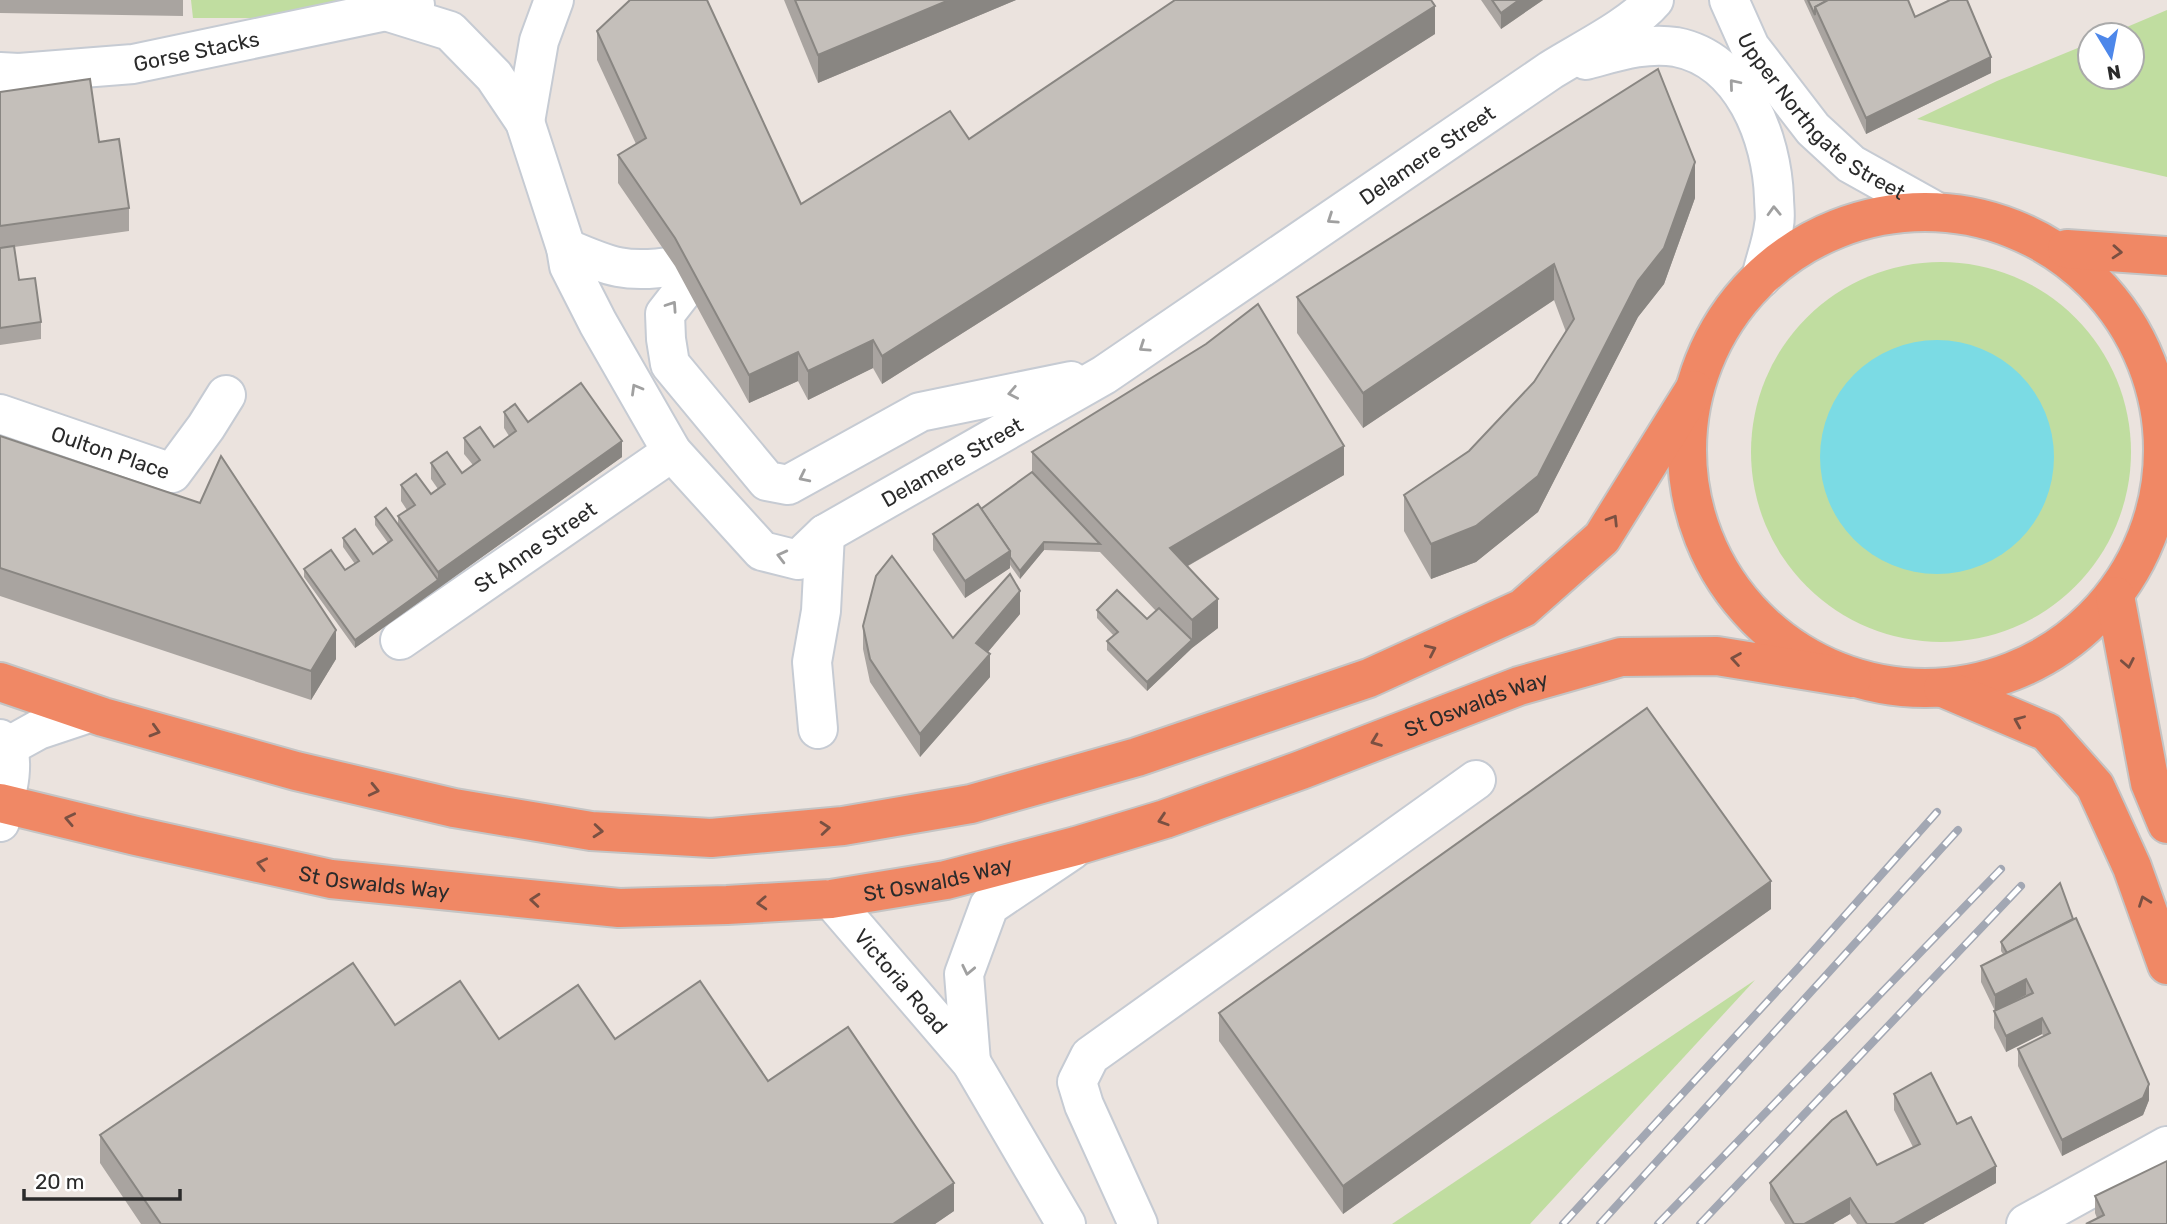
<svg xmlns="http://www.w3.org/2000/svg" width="2167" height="1224" font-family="Rubik,sans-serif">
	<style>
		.green { fill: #c0dda0 }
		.water { fill: #7bdbe4 }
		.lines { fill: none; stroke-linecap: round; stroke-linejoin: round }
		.minor-casing { stroke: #c6cbd3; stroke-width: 42 }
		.highway-casing { stroke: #c4c4c4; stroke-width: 42 }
		.minor { stroke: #fff; stroke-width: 38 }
		.highway { stroke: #f08865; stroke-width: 38 }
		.rail-casing { stroke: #a2a7b3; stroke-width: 8 }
		.rail { stroke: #fff; stroke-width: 5; stroke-dasharray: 16; stroke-linecap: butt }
		.wall { fill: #a9a4a0 }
		.shaded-wall { fill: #898682 }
		.building { fill: #c4bfba; stroke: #898682; stroke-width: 2 }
		.oneway { stroke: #a0a0a0 }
		.oneway2 { stroke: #7a5042 }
		.labels { text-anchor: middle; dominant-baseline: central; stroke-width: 5; stroke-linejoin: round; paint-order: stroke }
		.street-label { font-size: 21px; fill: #2b2b2b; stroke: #fff }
	</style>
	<rect width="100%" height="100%" fill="#ebe3de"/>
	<!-- green -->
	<g class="green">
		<polygon points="191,0 342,0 270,18 193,18"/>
		<polygon points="2167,10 2167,177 1917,119 1997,81 2090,43 2090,77 2132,77 2132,35 2108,35"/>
		<circle cx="1941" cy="452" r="190"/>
		<polygon points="1755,980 1530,1224 1392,1224"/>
	</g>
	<!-- water -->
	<circle class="water" cx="1937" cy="457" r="117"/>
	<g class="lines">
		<!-- minor casing -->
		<g class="minor-casing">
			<g id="minor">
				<path id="s1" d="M1729,0l21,47 63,82 38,35 86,48"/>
				<path id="s2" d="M389,12l61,19 44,45 31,46 41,126 3,18 29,57 74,129 90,99 36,9 27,-26 279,-159 447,-305c30,-19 80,-43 103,-70"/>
				<path d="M1586,60c30,-8 59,-18 90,-13 67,13 96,91 98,151 0,9 2,19 0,27 -2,18 -9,35 -13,53"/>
				<path id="s3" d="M0,72l19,1 114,-9 282,-59"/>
				<polyline points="525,122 539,41 554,0"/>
				<path d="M566,248c44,19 60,26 109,18"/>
				<polyline points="686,287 665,314 666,339 670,364 767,481 788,485 920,412 1071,381"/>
				<path id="s4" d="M0,414l172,59 34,-46 20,-32"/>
				<path id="s5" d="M400,640l272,-188"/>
				<polyline points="818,729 812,662 821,611 825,534"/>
				<path d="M0,739l8,5c6,30 -2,49 -8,78"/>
				<polyline points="0,751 38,730 89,713"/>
				<path id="s6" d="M831,899l140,163 95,162"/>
				<polyline points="971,1062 964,974 989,906 1072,850"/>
				<polyline points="1138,1224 1084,1105 1077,1082 1090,1056 1476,780"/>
				<polyline points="2026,1224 2167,1146"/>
			</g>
		</g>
		<!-- highway casing -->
		<g class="highway-casing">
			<g id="highway">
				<circle cx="1925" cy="450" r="238"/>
				<polyline points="2067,249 2167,256"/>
				<polyline points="2115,596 2150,783 2167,824"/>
				<polyline points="0,682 103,717 296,771 454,808 591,831 711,838 843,826 971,804 1137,757 1369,678 1523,608 1602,538 1694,390"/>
				<polyline points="1943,688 2047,732 2095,786 2132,867 2167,965"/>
				<path id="s7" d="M0,803l136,33 195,43 288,29 108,-3 104,-6 115,-19 130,-34 89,-27 136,-49 218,-84 102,-29 96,-1 135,22"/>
			</g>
		</g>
		<!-- minor -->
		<use href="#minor" class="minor"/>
		<!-- highway -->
		<use href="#highway" class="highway"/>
		<!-- rail casing -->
		<g class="rail-casing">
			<g id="rail">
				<polyline points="1563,1224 1800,966 1937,812"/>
				<polyline points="1600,1224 1958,830"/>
				<polyline points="1658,1224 2001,869"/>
				<polyline points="1700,1224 2021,886"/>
			</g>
		</g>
		<!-- rail -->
		<use href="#rail" class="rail"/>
	</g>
	<!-- wall -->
	<g class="wall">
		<polygon points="0,0 183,0 183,16 0,13"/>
		<polygon points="784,0 1016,0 818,83"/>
		<polygon points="1481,0 1543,0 1501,29"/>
		<polygon points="1804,0 1908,0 1915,17 1991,73 1866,134"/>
		<polygon points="597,31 801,204 969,139 1435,34 882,384 873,368 808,400 798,381 749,403 675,266 618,183 618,155 636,144 597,60"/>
		<polygon points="0,92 99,142 129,208 129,231 14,247 19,280 41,322 41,339 0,345"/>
		<polygon points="1695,198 1664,284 1638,317 1538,512 1476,562 1431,579 1404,531 1404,495 1469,451 1534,382 1566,332 1554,300 1363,428 1297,333 1297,297"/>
		<polygon points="504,412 622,457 355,648 304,577 304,569 345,570 355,564 343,547 343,538 373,554 388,543 375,525 375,517 398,524 398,516 407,510 401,501 401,485 431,494 438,489 431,479 431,463 462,473 473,465 464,454 464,438 494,447 509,436 504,428"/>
		<polygon points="0,436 336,659 311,700 0,596"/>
		<polygon points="1032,452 1344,475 1188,566 1218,628 1192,648 1147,691 1107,650 1107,641 1114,636 1097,618 1097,610 1147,619 1156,611 1100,552 1044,550 1020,579 1010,565 1010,568 965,598 933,550 933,534 981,509 1032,472"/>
		<polygon points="1020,614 988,652 990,677 920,757 870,682 863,649 863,626 953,638"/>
		<polygon points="1771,909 1343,1214 1219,1041 1219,1013"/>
		<polygon points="2073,919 2149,1100 2143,1115 2062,1156 2018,1066 2018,1049 2044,1036 2042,1034 2006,1052 1994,1028 1994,1011 2027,996 2026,995 1995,1011 1981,982 1981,966 2003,954 2001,951 2001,942"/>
		<polygon points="395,1025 499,1039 615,1039 768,1081 954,1211 935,1224 141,1224 100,1163 100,1135"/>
		<polygon points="1894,1094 1957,1124 1996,1183 1923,1224 1857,1224 1850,1214 1833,1224 1785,1224 1770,1200 1770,1183 1877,1165 1913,1147 1894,1110"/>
		<polygon points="2095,1196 2167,1224 2097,1218 2095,1213"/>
	</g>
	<!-- shaded-wall -->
	<g class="shaded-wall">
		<polygon points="949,0 1016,0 818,83 818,55"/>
		<polygon points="1519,0 1543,0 1501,29 1501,13"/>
		<polygon points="1435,6 1435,34 882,384 882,356"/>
		<polygon points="1991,57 1991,73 1866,134 1866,118"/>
		<polygon points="1695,162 1695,198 1664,284 1638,317 1538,512 1476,562 1431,579 1431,544"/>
		<polygon points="1554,264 1554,300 1363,428 1363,393"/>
		<polygon points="873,340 873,368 808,400 808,371"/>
		<polygon points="798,352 798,381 749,403 749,375"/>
		<polygon points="622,441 622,457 355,648 355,640 438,580 438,572"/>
		<polygon points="1344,446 1344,475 1170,576 1170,548"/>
		<polygon points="1044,542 1044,550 1020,579 1020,571"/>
		<polygon points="1010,551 1010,568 965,598 965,581"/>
		<polygon points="1020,591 1020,614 976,666 976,643"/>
		<polygon points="1218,599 1218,628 1192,648 1192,620"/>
		<polygon points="336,630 336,659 311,700 311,671"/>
		<polygon points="1192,640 1192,648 1147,691 1147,682"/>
		<polygon points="990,654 990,677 920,757 920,734"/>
		<polygon points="1771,881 1771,909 1343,1214 1343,1186"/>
		<polygon points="2026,979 2026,995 1995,1011 1995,995"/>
		<polygon points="2042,1018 2042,1034 2006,1052 2006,1036"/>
		<polygon points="2149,1084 2149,1100 2143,1115 2062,1156 2062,1140"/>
		<polygon points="1996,1166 1996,1183 1923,1224 1894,1224"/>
		<polygon points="954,1183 954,1211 935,1224 893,1224"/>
		<polygon points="1850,1198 1850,1214 1833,1224 1804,1224"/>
	</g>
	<!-- building -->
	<g class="building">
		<polygon points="630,0 707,0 801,204 950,111 969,139 1175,0 1431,0 1435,6 882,356 873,340 808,371 798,352 749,375 675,238 618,155 646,138 597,31"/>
		<polygon points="795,0 949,0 818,55"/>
		<polygon points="1492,0 1519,0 1501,13"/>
		<polygon points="1808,0 1828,0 1815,7 1815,15"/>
		<polygon points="1828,0 1908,0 1915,17 1950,0 1967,0 1991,57 1866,118 1815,7"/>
		<polygon points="1658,69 1695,162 1664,248 1638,281 1538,476 1476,526 1431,544 1404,495 1469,451 1534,382 1574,319 1554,264 1363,393 1297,297"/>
		<polygon points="90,79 99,142 119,139 129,208 0,226 0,92"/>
		<polygon points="14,246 19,280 35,278 41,322 0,328 0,248"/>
		<polygon points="1258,304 1344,446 1170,548 1218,599 1192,620 1032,452 1206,344"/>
		<polygon points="581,383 622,441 438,572 398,516 415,505 401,485 416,474 431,494 445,484 431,463 447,452 462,473 480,460 464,438 480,427 494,447 516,431 504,412 515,404 528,422"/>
		<polygon points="0,436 200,503 221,456 336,630 311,671 0,568"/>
		<polygon points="1032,472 1100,544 1044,542 1020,571 1010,557 1010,551 981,509"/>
		<polygon points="978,504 1010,551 965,581 933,534"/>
		<polygon points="386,508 438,580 355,640 304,569 331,550 345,570 359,561 343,538 355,529 373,554 392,540 375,517"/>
		<polygon points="892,556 953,638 1010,574 1020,591 976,643 990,654 920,734 870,659 863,626 876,576"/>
		<polygon points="1117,590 1147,619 1159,608 1192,640 1147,682 1107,641 1118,632 1097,610"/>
		<polygon points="1647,708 1771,881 1343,1186 1219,1013"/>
		<polygon points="2060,883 2073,919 2007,953 2001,942"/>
		<polygon points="2076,918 2149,1084 2143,1098 2062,1140 2018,1049 2050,1033 2042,1018 2006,1036 1994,1011 2033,993 2026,979 1995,995 1981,966"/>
		<polygon points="353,963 395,1025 460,981 499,1039 578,985 615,1039 700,981 768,1081 848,1027 954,1183 893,1224 161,1224 100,1135"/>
		<polygon points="1931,1073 1957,1124 1971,1117 1996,1166 1894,1224 1867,1224 1850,1198 1804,1224 1794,1224 1770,1183 1832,1120 1846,1111 1877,1165 1920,1144 1894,1094"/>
		<polygon points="2167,1161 2167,1224 2086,1224 2104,1215 2095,1196"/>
	</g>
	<!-- one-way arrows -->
	<defs><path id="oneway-chevron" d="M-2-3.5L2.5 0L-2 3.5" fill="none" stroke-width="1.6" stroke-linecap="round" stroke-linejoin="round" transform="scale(1.75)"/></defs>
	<g class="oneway">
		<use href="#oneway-chevron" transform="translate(1734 84) rotate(-130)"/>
		<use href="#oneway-chevron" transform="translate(1774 211) rotate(-92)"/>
		<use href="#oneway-chevron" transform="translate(1332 219) rotate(146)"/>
		<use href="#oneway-chevron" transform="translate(672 306) rotate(-56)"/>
		<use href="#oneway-chevron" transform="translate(1144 347) rotate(146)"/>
		<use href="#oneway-chevron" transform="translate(636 389) rotate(-120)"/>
		<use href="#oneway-chevron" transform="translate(1013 393) rotate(169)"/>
		<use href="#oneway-chevron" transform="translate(804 477) rotate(154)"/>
		<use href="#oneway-chevron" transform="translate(782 556) rotate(-166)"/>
		<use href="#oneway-chevron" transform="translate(968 970) rotate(102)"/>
	</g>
	<g class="oneway2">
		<use href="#oneway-chevron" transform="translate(2117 252) rotate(4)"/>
		<use href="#oneway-chevron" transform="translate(1613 520) rotate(-58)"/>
		<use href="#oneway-chevron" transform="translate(1431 650) rotate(-25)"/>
		<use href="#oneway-chevron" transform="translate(1736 659) rotate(-171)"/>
		<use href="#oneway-chevron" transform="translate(2128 663) rotate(79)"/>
		<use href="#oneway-chevron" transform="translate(2019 721) rotate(-157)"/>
		<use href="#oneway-chevron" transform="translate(155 731) rotate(16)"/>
		<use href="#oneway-chevron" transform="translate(1376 741) rotate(159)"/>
		<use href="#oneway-chevron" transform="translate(374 790) rotate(13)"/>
		<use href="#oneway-chevron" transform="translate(70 819) rotate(-168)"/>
		<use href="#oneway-chevron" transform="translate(1163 820) rotate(162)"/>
		<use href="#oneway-chevron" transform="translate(825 828) rotate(-5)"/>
		<use href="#oneway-chevron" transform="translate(598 831) rotate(5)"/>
		<use href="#oneway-chevron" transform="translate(262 864) rotate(-168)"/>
		<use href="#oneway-chevron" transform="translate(535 900) rotate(-175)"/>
		<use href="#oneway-chevron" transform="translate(2144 901) rotate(-110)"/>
		<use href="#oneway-chevron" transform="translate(762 903) rotate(177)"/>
	</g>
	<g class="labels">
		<!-- street labels -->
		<g class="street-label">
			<text stroke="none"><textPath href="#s3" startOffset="198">Gorse Stacks</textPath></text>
			<text stroke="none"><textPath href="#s1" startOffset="152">Upper Northgate Street</textPath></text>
			<text stroke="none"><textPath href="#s2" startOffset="1466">Delamere Street</textPath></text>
			<text stroke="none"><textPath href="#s4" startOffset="117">Oulton Place</textPath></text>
			<text stroke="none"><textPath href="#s2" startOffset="900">Delamere Street</textPath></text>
			<text stroke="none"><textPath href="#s5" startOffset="164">St Anne Street</textPath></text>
			<text stroke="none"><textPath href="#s7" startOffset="1517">St Oswalds Way</textPath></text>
			<text stroke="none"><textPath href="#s7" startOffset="950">St Oswalds Way</textPath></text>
			<text stroke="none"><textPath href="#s7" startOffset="383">St Oswalds Way</textPath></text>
			<text stroke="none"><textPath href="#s6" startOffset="108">Victoria Road</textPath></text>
		</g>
	</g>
	<!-- north arrow -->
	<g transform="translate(2111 56) rotate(170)"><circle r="33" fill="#ffffff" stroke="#aaaaaa" stroke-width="2"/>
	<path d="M0-5L12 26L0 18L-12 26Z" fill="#4d87ea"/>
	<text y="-10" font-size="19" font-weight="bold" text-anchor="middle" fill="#2b2b2b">N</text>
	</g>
	<!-- scale -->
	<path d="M24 1189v10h156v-10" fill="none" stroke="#2b2b2b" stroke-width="3.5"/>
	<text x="35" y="1189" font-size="21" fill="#2b2b2b" stroke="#ffffff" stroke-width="5" paint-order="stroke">20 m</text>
</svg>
